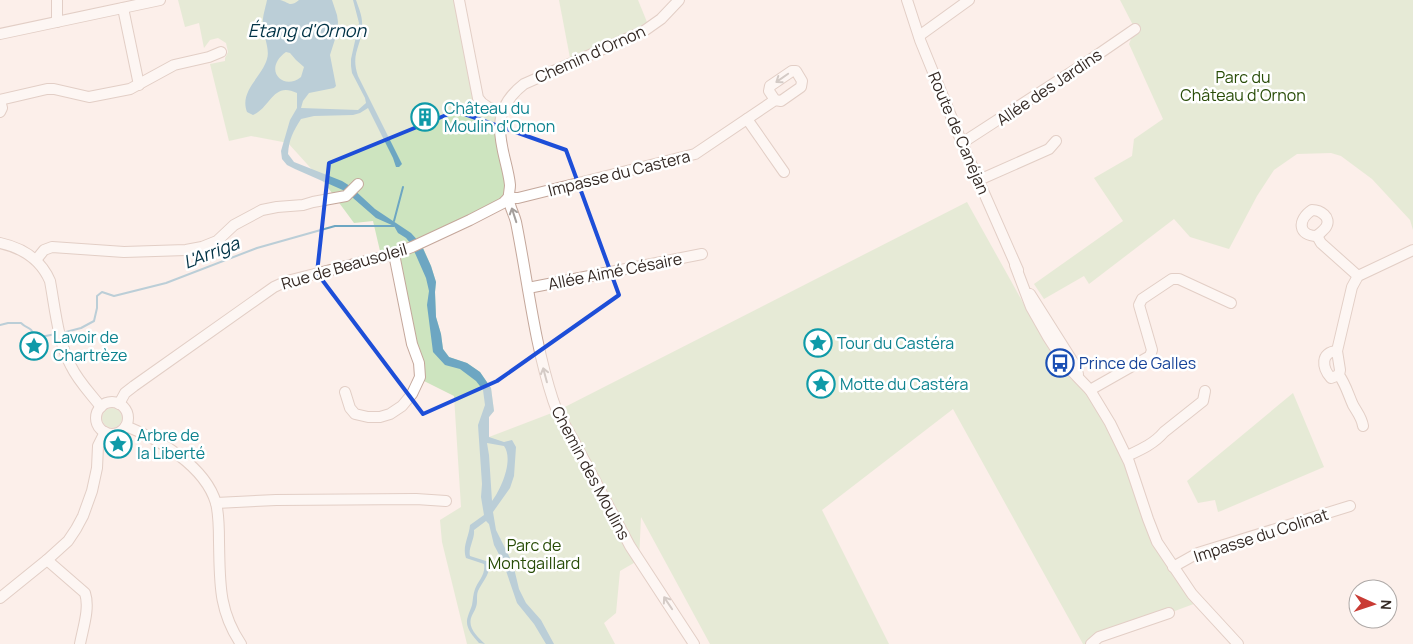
<svg xmlns="http://www.w3.org/2000/svg" width="1413" height="644" font-family="Manrope,sans-serif">
	<style>
		.green { fill: #cde4bf }
		.water { fill: #6da6c2; fill-rule: evenodd }
		.lines { fill: none; stroke-linecap: round; stroke-linejoin: round }
		.stream { stroke: #6da6c2; stroke-width: 2 }
		.minor-casing { stroke: #c4a79b; stroke-width: 12 }
		.minor { stroke: #fff; stroke-width: 10 }
		.oneway { stroke: #a49f9c }
		.marked { fill: none; stroke: #1d4ed8; stroke-width: 4; stroke-linejoin: round }
		.labels { text-anchor: middle; dominant-baseline: central; stroke-width: 5; stroke-linejoin: round; paint-order: stroke }
		.street-label { font-size: 16px; fill: #342924; stroke: #fff }
		.park-label { font-size: 16px; fill: #284c07; stroke: #fff }
		.culture-label { font-size: 16px; fill: #0d838f; stroke: #fff; text-anchor: start }
		.transit-label { font-size: 16px; fill: #164399; stroke: #fff; text-anchor: start }
		.water-label { font-size: 18px; font-style: italic; fill: #003245; stroke: #fff }
	</style>
	<rect width="100%" height="100%" fill="#fcefea"/>
	<!-- green -->
	<g class="green">
		<polygon points="178,0 456,0 478,98 498,111 508,198 421,243 431,266 436,282 435,292 436,317 441,334 443,349 449,357 467,363 480,372 491,388 494,411 489,417 489,437 557,411 967,202 1060,369 1086,392 1129,462 1156,539 1199,602 1086,644 1083,644 953,409 822,510 889,644 710,644 641,517 639,560 620,571 616,613 604,623 615,644 467,644 442,542 440,520 461,507 454,396 424,381 420,377 394,254 402,247 380,251 373,221 354,223 326,185 288,143 251,136 229,141 210,64 225,61 225,58 228,52 226,43 218,38 210,40 204,48 199,23 185,27"/>
		<polygon points="559,0 638,0 647,22 641,27 570,58"/>
		<polygon points="1120,0 1413,0 1413,230 1410,220 1372,179 1341,156 1331,153 1297,154 1274,170 1257,196 1229,249 1190,237 1174,219 1089,284 1084,276 1044,299 1034,284 1123,221 1094,178 1132,156 1134,139 1163,119 1129,44 1135,29"/>
		<polygon points="1293,393 1324,467 1221,511 1218,512 1215,500 1198,503 1187,481"/>
		<circle cx="112" cy="418" r="10"/>
	</g>
	<!-- water -->
	<path class="water" d="M267,0c4,0 9,0 13,0 9,2 9,8 19,0h33l5,15 1,7 -1,11 -7,22 6,31 -2,2 -25,5 -6,8 -2,7 57,2 8,-7 -1,-5 -13,-25 -1,-7v-7l8,-36 -6,-23h3c3,9 7,17 6,27 0,19 -12,26 -4,49l44,88 -3,3h-3l-3,-9 -25,-50 -8,5 -7,2 -39,1 -13,3c-8,13 -12,20 -13,35l6,8 48,19 8,5 25,23 36,24 10,11 10,22 5,16 -1,10 1,25 5,17 2,15 6,8 18,6 13,9 11,16 3,23 -5,6v20l15,5 8,-2 4,7 -2,29 -4,12 -17,24 3,18 17,34 6,25 7,14 15,17 13,24h-8l-12,-20 -17,-21 -14,-41 -9,-17 -5,-21 -3,-3 -12,9c1,9 -6,18 -4,26l19,6c2,12 -7,20 -11,29 -2,5 0,11 -2,16 -1,4 -4,7 -5,11 -3,11 7,19 14,26l-6,-1c-7,-8 -15,-16 -11,-27 1,-4 3,-7 4,-11 1,-5 1,-11 3,-16 3,-8 11,-15 9,-25l-18,-6c-4,-12 3,-21 4,-33l14,-10 -3,-18 1,-13 -4,-59 7,-20 -2,-15 -7,-9 -16,-12 -15,-4 -12,-13 -6,-47 2,-14 -3,-13 -15,-34 -5,-6 -8,-5 -4,-7 -18,-8 -31,-27 -50,-22 -8,-4 -5,-6 -1,-8 9,-31 7,-12v-15c-24,-12 -26,14 -44,22l-6,-3c-8,-21 15,-35 20,-53 3,-9 -3,-22 -4,-32 -1,-10 2,-17 4,-27zM286,52l4,1 6,7 8,7 -3,10c-18,15 -39,-8 -15,-25zM487,443l17,3c10,14 -3,43 -12,55l-3,-46z"/>
	<g class="lines">
		<!-- stream -->
		<g class="stream">
			<polyline points="394,221 403,187"/>
			<path d="M0,325l8,-2h13c7,7 10,2 14,15l21,-4"/>
			<polyline points="62,333 81,328 94,321 97,308 97,296 102,292 114,296 166,283 257,248 335,226 394,226"/>
		</g>
		<!-- minor casing -->
		<g class="minor-casing">
			<g id="minor">
				<polyline points="57,0 57,22"/>
				<path d="M459,0l19,98c5,9 15,12 25,13"/>
				<path d="M679,0l-18,19 -17,12 -120,53c-13,10 -23,24 -24,41 -1,21 8,40 10,60 0,5 -2,10 -1,15 1,8 5,14 7,22 12,60 18,120 37,178l4,11 17,30 56,105 64,98"/>
				<polyline points="907,0 920,40 962,143 1018,270"/>
				<polyline points="123,8 139,85"/>
				<polyline points="0,34 160,0"/>
				<polyline points="919,36 969,0"/>
				<polyline points="0,112 2,108 0,100 47,89 54,89 89,97 130,89 174,65 209,57 221,52"/>
				<polyline points="747,119 784,172"/>
				<polyline points="962,143 1087,62 1135,29"/>
				<polyline points="979,180 1049,149 1056,141"/>
				<polyline points="508,198 518,198 695,154 775,100 781,101 801,87 802,81 796,71 792,71 770,86 769,91 775,100"/>
				<path d="M1312,210c8,0 20,7 14,17 -2,3 -6,6 -9,9 -19,0 -20,-16 -5,-26z"/>
				<polyline points="1317,236 1321,243 1358,276"/>
				<path d="M0,243c23,5 41,17 50,38 5,27 8,61 21,85 7,15 20,28 30,41"/>
				<polyline points="36,260 44,250 52,247 124,252 186,250 202,247 217,241 234,225 262,210 277,207 303,205 313,202 346,196 358,184"/>
				<polyline points="1015,265 1031,307 1048,337 1066,365 1090,390 1110,423 1129,462 1148,519 1157,542 1192,594 1238,644"/>
				<polyline points="528,288 702,254"/>
				<polyline points="1030,294 1073,362 1078,374"/>
				<path d="M1337,351c-17,1 -15,17 -6,27l8,-3"/>
				<polyline points="1090,390 1150,356 1152,350 1139,305 1142,299 1172,279 1179,279 1231,303"/>
				<polyline points="345,392 350,408 355,414 368,417 380,417 390,414 402,406 412,394 420,377 419,363 412,344 394,254"/>
				<circle cx="112" cy="418" r="16"/>
				<polyline points="119,404 125,393 134,386 274,287 287,281 394,254 412,247 470,220 503,203 508,198"/>
				<path d="M126,426c34,14 79,40 90,77 3,12 3,26 3,39 1,39 -1,68 22,102"/>
				<path d="M1363,426c-1,-8 -6,-14 -10,-21 -5,-11 -7,-20 -14,-30l1,-5 -3,-19 15,-64 6,-11 55,-26"/>
				<path d="M1127,456c13,-6 27,-12 37,-24l39,-31 2,-10"/>
				<polyline points="216,503 276,500 416,499 446,501"/>
				<path d="M47,560l38,33c5,15 -2,35 -5,51"/>
				<polyline points="1173,567 1198,553 1350,506"/>
				<polyline points="0,598 47,560 68,541 76,529 83,516 92,491 97,468 98,446 105,432"/>
				<polyline points="1091,644 1099,637 1169,613"/>
			</g>
		</g>
		<!-- minor -->
		<use href="#minor" class="minor"/>
	</g>
	<!-- one-way arrows -->
	<defs><path id="oneway-shaft" d="M-6 0H5M1.5-3L5.5 0L1.5 3" fill="none" stroke-width="1.6" stroke-linecap="round" stroke-linejoin="round" transform="scale(1.25)"/></defs>
	<g class="oneway">
		<use href="#oneway-shaft" transform="translate(782 78) rotate(145)"/>
		<use href="#oneway-shaft" transform="translate(514 215) rotate(-108)"/>
		<use href="#oneway-shaft" transform="translate(545 375) rotate(-105)"/>
		<use href="#oneway-shaft" transform="translate(668 603) rotate(-124)"/>
	</g>
	<!-- marked area -->
	<path d="M0 0H1413V644H0ZM456,111l110,39 53,145 -122,86 -74,33 -106,-141 12,-110z" fill="#fcefea" fill-opacity=".55" fill-rule="evenodd"/>
	<path class="marked" d="M456,111l110,39 53,145 -122,86 -74,33 -106,-141 12,-110z"/>
	<!-- icons -->
	<defs>
		<g id="building-ring" transform="scale(1.4375)"><circle r="9.5" fill="#fff" stroke="#0f9aa8" stroke-width="1.5"/><path d="M-4-6H4V6H1V3H-1V6H-4ZM-2.5-4.3h1.7v1.8h-1.7ZM.8-4.3h1.7v1.8H.8ZM-2.5-1h1.7V.8h-1.7ZM.8-1h1.7V.8H.8Z" fill="#0f9aa8"/></g>
		<g id="sight-ring" transform="scale(1.4375)"><circle r="9.5" fill="#fff" stroke="#0f9aa8" stroke-width="1.5"/><path d="M0-6L1.8-2.2L6-1.7L2.9 1.2L3.7 5.4L0 3.3L-3.7 5.4L-2.9 1.2L-6-1.7L-1.8-2.2Z" fill="#0f9aa8"/></g>
		<g id="bus-ring" transform="scale(1.4375)"><circle r="9.5" fill="#fff" stroke="#1a4fb4" stroke-width="1.5"/><path d="M-5-6H5V4H4V6H2V4H-2V6H-4V4H-5ZM-3.5-4V0h7V-4ZM-3.5 1.2v1.5H-2V1.2ZM2 1.2v1.5H3.5V1.2Z" fill="#1a4fb4"/></g>
	</defs>
	<g fill-rule="evenodd">
		<use href="#building-ring" x="425" y="117"/>
		<use href="#sight-ring" x="818" y="343"/>
		<use href="#sight-ring" x="34" y="346"/>
		<use href="#bus-ring" x="1060" y="363"/>
		<use href="#sight-ring" x="821" y="384"/>
		<use href="#sight-ring" x="118" y="444"/>
	</g>
	<g class="labels">
		<!-- street labels -->
		<g class="street-label">
			<text transform="translate(590 54) rotate(-24)">Chemin d'Ornon</text>
			<text transform="translate(1049 87) rotate(-34)">Allée des Jardins</text>
			<text transform="translate(959 133) rotate(67)">Route de Canéjan</text>
			<text transform="translate(619 173) rotate(-14)">Impasse du Castera</text>
			<text transform="translate(344 266) rotate(-16)">Rue de Beausoleil</text>
			<text transform="translate(615 271) rotate(-11)">Allée Aimé Césaire</text>
			<text transform="translate(591 473) rotate(62)">Chemin des Moulins</text>
			<text transform="translate(1261 535) rotate(-18)">Impasse du Colinat</text>
		</g>
		<!-- park labels -->
		<g class="park-label">
			<text x="1243" y="77">Parc du<tspan x="1243" dy="18">Château d'Ornon</tspan></text>
			<text x="534" y="545">Parc de<tspan x="534" dy="18">Montgaillard</tspan></text>
		</g>
		<!-- culture labels -->
		<g class="culture-label">
			<text x="444" y="108">Château du<tspan x="444" dy="18">Moulin d'Ornon</tspan></text>
			<text x="53" y="337">Lavoir de<tspan x="53" dy="18">Chartrèze</tspan></text>
			<text x="837" y="343">Tour du Castéra</text>
			<text x="840" y="384">Motte du Castéra</text>
			<text x="137" y="435">Arbre de<tspan x="137" dy="18">la Liberté</tspan></text>
		</g>
		<!-- transit labels -->
		<g class="transit-label">
			<text x="1079" y="363">Prince de Galles</text>
		</g>
		<!-- water labels -->
		<g class="water-label">
			<text x="307" y="30">Étang d'Ornon</text>
			<text transform="translate(211 252) rotate(-21)">L'Arriga</text>
		</g>
	</g>
	<!-- north arrow -->
	<g transform="translate(1373 604) rotate(93)"><circle r="24" fill="#ffffff" stroke="#aea9a7"/>
	<path d="M0-4L9 19L0 12L-9 19Z" fill="#c93b34"/>
	<text y="-8" font-size="14" font-weight="bold" text-anchor="middle" fill="#342924">N</text>
	</g>
</svg>
